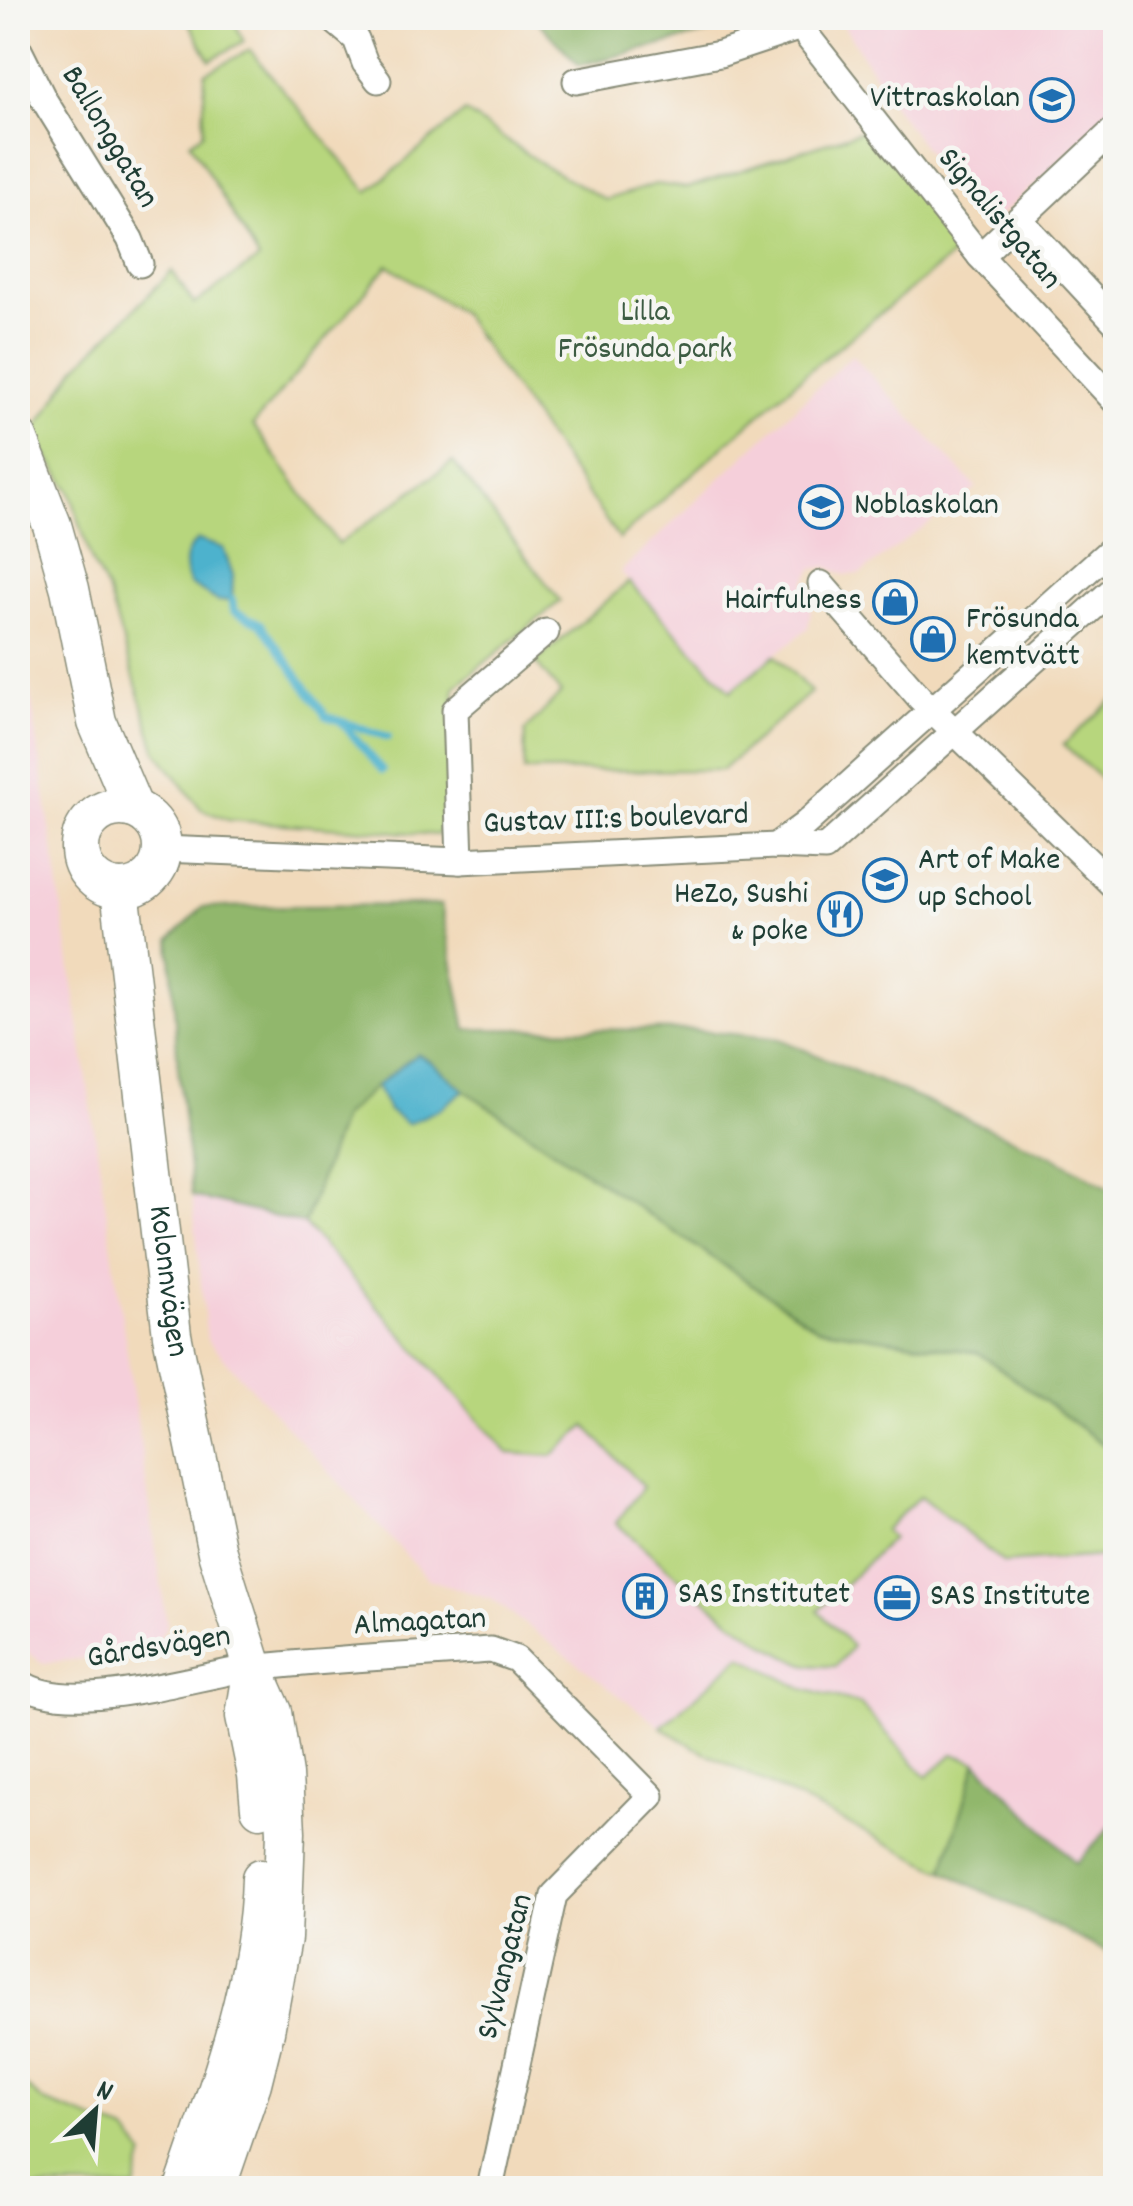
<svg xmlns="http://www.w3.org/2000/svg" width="1133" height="2206" font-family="Dekko,sans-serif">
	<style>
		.built { fill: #f5cfda }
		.green { fill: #b7d67d; stroke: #6b8a58; stroke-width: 2.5 }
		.forest { fill: #91b76c; stroke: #587a50; stroke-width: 2.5 }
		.water { fill: #4eb2cd; stroke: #367880; stroke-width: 2.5 }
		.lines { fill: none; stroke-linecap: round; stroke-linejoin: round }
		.stream { stroke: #4eb2cd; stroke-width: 8 }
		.street-casing { stroke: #888c78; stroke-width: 29 }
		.secondary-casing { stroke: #888c78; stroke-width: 41 }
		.street { stroke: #fff; stroke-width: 25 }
		.secondary { stroke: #fff; stroke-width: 38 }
		.labels { text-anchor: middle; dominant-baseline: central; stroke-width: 9; stroke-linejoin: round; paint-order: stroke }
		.poi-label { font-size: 32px; fill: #1f3d34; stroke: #f6f6f2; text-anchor: start }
		.street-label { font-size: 32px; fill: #1f3d34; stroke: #f6f6f2 }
		.park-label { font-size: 32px; fill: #3d5c43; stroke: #f6f6f2 }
	</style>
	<rect width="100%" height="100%" fill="#f6f6f2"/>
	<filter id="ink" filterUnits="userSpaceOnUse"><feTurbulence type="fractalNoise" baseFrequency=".01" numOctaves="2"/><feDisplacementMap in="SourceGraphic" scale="20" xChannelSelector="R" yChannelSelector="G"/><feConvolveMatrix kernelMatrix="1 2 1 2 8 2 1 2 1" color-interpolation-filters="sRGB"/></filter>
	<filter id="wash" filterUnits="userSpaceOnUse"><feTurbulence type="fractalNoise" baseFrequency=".0048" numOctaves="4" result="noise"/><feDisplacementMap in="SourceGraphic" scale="40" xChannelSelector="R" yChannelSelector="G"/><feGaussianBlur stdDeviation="2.25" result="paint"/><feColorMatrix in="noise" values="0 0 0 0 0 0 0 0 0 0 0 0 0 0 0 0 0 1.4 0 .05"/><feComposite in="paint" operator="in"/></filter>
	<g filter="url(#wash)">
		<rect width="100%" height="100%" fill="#f1dabb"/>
		<!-- built -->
		<g class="built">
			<polygon points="839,18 1115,18 1115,106 1043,178 984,229 897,111"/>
			<polygon points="852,355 977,488 860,574 845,575 827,567 813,569 805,582 804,593 811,609 808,628 731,691 620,572"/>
			<polygon points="18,609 167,1625 152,1651 43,1663 18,1646"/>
			<polygon points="192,1196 304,1224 508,1453 586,1425 643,1487 617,1522 691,1586 753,1633 802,1663 852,1646 818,1611 891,1539 884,1531 920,1496 1004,1563 1115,1555 1115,1822 1076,1864 977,1762 928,1777 860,1704 803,1689 741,1656 661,1727 493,1600 428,1579 207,1340"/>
		</g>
		<!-- green -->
		<g class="green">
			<polygon points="187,18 232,18 244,41 210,60"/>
			<polygon points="250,50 368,192 465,112 543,165 606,200 656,184 687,188 865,130 967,244 807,372 619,539 461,313 388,265 253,425 338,544 453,462 560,601 455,687 445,811 438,835 228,820 201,809 157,752 107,590 92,562 70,491 33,434 75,369 172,271 194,304 259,259 190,142 203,133 205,73"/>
			<polygon points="629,582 731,691 775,655 811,692 722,770 524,771 525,731 561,693 535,662"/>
			<polygon points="1115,698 1115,791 1063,745"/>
			<path d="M376,1086l12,24 51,-1 25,-19 353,238 162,25 136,100v102l-111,8 -84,-67 -36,34 8,8 -74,73 34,35 -16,20c-11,0 -21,1 -31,-2 -59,-22 -140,-99 -189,-141l27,-36 -57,-61 -34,30 -44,-3 -204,-229 38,-107z"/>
			<polygon points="741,1656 803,1689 860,1704 927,1777 953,1754 977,1762 943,1871 696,1748 661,1727"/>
			<polygon points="18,2080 44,2102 127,2132 144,2155 135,2188 18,2188"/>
		</g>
		<!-- forest -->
		<g class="forest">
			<polygon points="535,18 771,18 579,65"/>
			<polygon points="441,905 466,1029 693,1030 779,1039 1051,1155 1115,1191 1115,1453 979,1353 817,1328 464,1090 432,1063 417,1054 376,1086 342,1117 304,1224 192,1196 178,1068 170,940 203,907"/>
			<polygon points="977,1762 1076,1863 1115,1822 1115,1956 943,1871"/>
		</g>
		<!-- water -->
		<g class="water">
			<path d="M198,540l25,8 10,27 -1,25 -14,1 -29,-17c-6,-18 -7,-31 9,-44z"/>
			<polygon points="417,1054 432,1063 464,1090 440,1109 407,1124 388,1110 376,1086"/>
		</g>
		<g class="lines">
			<!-- stream -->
			<g class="stream">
				<polyline points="232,600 234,611 261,624 326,716 388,737"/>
				<polyline points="343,724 382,770"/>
			</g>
		</g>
	</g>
	<g filter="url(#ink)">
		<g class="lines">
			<!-- street casing -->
			<g class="street-casing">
				<g id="street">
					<polyline points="331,18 356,39 365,63 378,80"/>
					<polyline points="801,18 808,37 980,256 1116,402"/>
					<polyline points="18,48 44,100 130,239 140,264"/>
					<polyline points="576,81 720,54 804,26"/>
					<polyline points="1019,219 1116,323"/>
					<polyline points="980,256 1116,128"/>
					<polyline points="821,584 920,698 1116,888"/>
					<polyline points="775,846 804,825 1116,545"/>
					<polyline points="162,849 460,861 775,846 825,848 1116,587"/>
					<polyline points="460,861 455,710 546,632"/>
					<path d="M18,1681c51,39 182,-8 242,-14 77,-8 154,-12 231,-17l25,9 135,137 -97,99 -64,293"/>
				</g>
			</g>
			<!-- secondary casing -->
			<g class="secondary-casing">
				<g id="secondary">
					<polyline points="18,438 52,525 70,589 97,722 134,809"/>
					<circle cx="121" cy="848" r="41"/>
					<path id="s1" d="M120,889l52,446 45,217 36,115 20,45 10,63 3,57 -4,106 -17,93 -13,52 -36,105"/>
					<polyline points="253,1667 245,1716 257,1775 260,1808"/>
					<path d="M184,2188c34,-98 74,-205 77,-310"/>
				</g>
			</g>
			<!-- street -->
			<use href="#street" class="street"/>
			<!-- secondary -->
			<use href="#secondary" class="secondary"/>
		</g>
	</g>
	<!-- icons -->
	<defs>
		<g id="school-ring" transform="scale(2.25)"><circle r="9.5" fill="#f6f6f2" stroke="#1f6fb2" stroke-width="1.5"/><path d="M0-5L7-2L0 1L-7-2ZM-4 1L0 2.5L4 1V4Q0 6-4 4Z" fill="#1f6fb2"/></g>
		<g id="shop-ring" transform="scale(2.25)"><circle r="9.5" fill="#f6f6f2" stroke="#1f6fb2" stroke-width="1.5"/><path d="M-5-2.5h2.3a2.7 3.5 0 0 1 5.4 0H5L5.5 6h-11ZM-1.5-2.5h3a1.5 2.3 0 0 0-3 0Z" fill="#1f6fb2"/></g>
		<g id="restaurant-ring" transform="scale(2.25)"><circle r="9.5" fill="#f6f6f2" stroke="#1f6fb2" stroke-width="1.5"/><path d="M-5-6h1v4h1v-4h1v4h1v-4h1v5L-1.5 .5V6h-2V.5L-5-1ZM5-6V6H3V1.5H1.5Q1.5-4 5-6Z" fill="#1f6fb2"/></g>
		<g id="building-ring" transform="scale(2.25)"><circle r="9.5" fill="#f6f6f2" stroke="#1f6fb2" stroke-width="1.5"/><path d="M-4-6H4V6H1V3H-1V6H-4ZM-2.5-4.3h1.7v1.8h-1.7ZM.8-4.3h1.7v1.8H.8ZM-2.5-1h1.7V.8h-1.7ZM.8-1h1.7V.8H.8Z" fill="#1f6fb2"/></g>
		<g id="office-ring" transform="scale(2.25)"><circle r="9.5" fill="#f6f6f2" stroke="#1f6fb2" stroke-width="1.5"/><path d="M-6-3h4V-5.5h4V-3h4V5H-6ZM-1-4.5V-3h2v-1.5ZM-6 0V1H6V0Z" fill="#1f6fb2"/></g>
	</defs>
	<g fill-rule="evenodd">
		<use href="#school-ring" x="1052" y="100"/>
		<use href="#school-ring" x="821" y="507"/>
		<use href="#shop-ring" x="895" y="602"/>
		<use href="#shop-ring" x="933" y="639"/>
		<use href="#school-ring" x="885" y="880"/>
		<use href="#restaurant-ring" x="840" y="914"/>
		<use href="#building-ring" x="645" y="1596"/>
		<use href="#office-ring" x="897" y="1598"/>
	</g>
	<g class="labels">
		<!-- poi labels -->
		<g class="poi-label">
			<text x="1020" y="100" text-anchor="end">Vittraskolan</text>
			<text x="854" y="507">Noblaskolan</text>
			<text x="862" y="602" text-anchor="end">Hairfulness</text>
			<text x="966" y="621">Frösunda<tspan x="966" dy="37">kemtvätt</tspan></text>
			<text x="918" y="862">Art of Make<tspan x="918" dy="37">up School</tspan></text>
			<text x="808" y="896" text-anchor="end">HeZo, Sushi<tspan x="808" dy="37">&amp; poke</tspan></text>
			<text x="678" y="1596">SAS Institutet</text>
			<text x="930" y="1598">SAS Institute</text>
		</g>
		<!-- street labels -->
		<g class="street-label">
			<text transform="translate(108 138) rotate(59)">Ballonggatan</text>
			<text transform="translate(998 220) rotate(50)">Signalistgatan</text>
			<text transform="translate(616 821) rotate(-2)">Gustav III:s boulevard</text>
			<text stroke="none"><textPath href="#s1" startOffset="395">Kolonnvägen</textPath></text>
			<text transform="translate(420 1624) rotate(-3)">Almagatan</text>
			<text transform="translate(159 1649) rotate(-9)">Gårdsvägen</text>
			<text transform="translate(507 1967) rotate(-76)">Sylvangatan</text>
		</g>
		<!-- park labels -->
		<g class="park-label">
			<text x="645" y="314">Lilla<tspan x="645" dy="37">Frösunda park</tspan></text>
		</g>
	</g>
	<!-- margin -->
	<rect width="1133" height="2206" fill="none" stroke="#f6f6f2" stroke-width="60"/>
	<!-- north arrow -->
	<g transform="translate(95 2111) rotate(26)" stroke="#f6f6f2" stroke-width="8" paint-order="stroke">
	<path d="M0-8L18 38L0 25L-18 38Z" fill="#1f3d34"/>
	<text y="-15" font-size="28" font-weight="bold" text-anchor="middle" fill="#1f3d34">N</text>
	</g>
</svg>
